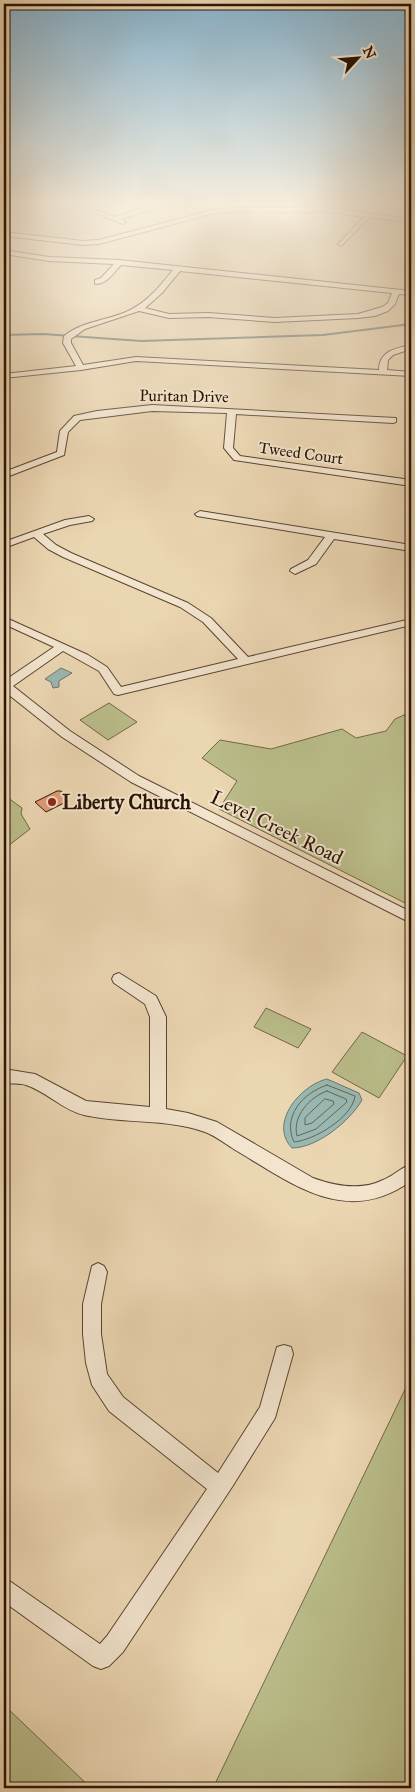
<svg xmlns="http://www.w3.org/2000/svg" width="415" height="1792" font-family="'IM FELL Great Primer',serif">
	<style>
		.green { fill: #babd8a; stroke: #726847 }
		.water { fill: #99b8b1; stroke: #6d766c }
		.lines { fill: none; stroke-linecap: round; stroke-linejoin: round }
		.shore { stroke: #62665a; stroke-width: 1 }
		.stream { stroke: #6d766c; stroke-width: 2 }
		.building { fill: #e39a77; stroke: #2a1404 }
		.minor-casing { stroke: #5a4430; stroke-width: 2 }
		.minor { fill: #f2e4cd; fill-rule: evenodd }
		.poi-dot { fill: #8f2418; stroke: #f2e4cd; stroke-width: 2 }
		.labels { text-anchor: middle; dominant-baseline: central; stroke-width: 4; stroke-linejoin: round; paint-order: stroke }
		.far-street-label { font-size: 16px; fill: #2a1404; stroke: #f2e4cd }
		.poi-label { font-size: 20px; font-weight: bold; fill: #2a1404; stroke: #f2e4cd; text-anchor: start }
		.street-label { font-size: 20px; fill: #2a1404; stroke: #f2e4cd }
	</style>
	<rect width="100%" height="100%" fill="#ebd6b2"/>
	<filter id="stains"><feTurbulence type="fractalNoise" baseFrequency=".004" numOctaves="4"/><feColorMatrix values="0 0 0 0 .2 0 0 0 0 .09 0 0 0 0 .02 0 0 0 .5 -.17"/></filter>
	<radialGradient id="worn" r=".72"><stop offset=".6" stop-color="#630" stop-opacity="0"/><stop offset="1" stop-color="#630" stop-opacity=".3"/></radialGradient>
	<!-- green -->
	<g class="green">
		<polygon points="109,703 137,722 108,740 80,720"/>
		<polygon points="411,712 411,906 219,809 237,781 202,758 220,740 271,749 342,729 356,738 386,731 395,719"/>
		<polygon points="4,795 22,808 21,814 30,829 4,849"/>
		<polygon points="266,1008 311,1029 298,1048 254,1027"/>
		<polygon points="362,1032 407,1056 379,1098 332,1072"/>
		<polygon points="411,1377 411,1788 213,1788"/>
		<polygon points="4,1705 91,1788 4,1788"/>
	</g>
	<!-- water -->
	<g class="water">
		<polygon points="61,668 72,673 59,681 59,687 53,688 51,682 45,679"/>
		<path d="M327,1079l32,14 3,7c-12,21 -45,48 -70,48 -24,-25 9,-63 35,-69z"/>
	</g>
	<g class="lines">
		<!-- shore -->
		<g class="shore">
			<path d="M327,1085l28,11c-3,22 -41,44 -61,46 -12,-26 9,-49 33,-57z"/>
			<path d="M327,1091l19,8 1,3 -31,27 -19,7c-5,-20 13,-39 30,-45z"/>
			<polygon points="325,1099 333,1101 334,1104 312,1123 305,1125 305,1118"/>
		</g>
		<!-- stream -->
		<polyline class="stream" points="4,335 43,334 141,341 323,335 411,324"/>
	</g>
	<!-- building -->
	<polygon class="building" points="57,791 61,791 69,798 66,800 68,801 46,812 35,802"/>
	<g class="lines">
		<!-- minor casing -->
		<g class="minor-casing">
			<g id="minor">
				<polygon points="164,202 176,202 121,219 126,222 123,224 88,210 93,209 115,217"/>
				<polygon points="227,208 330,208 411,219 411,223 370,217 341,246 338,244 339,243 364,217 330,212 227,212 211,214 99,244 83,245 4,236 4,232 83,241 99,240 209,211"/>
				<path d="M4,250l45,7 70,3 292,31v4l-12,-1 -4,10 -7,7 -13,5 -17,2 -83,4 -67,-5 -39,1 -30,-7 -54,18 -14,10v4l12,22 53,-8 243,13c0,-19 17,-22 32,-25v4l-18,6 -5,5 -1,10 24,2v4l-275,-15 -55,9 -77,8v-4l72,-8 -13,-23 1,-7c19,-15 41,-15 62,-24 21,-9 33,-25 47,-42l-52,-5c-8,8 -13,19 -26,19v-4l6,-2 13,-14 -65,-3 -45,-7zM180,271l212,22 -4,10 -6,4 -24,7 -83,4 -67,-5 -39,1 -24,-6 17,-15z"/>
				<polygon points="152,405 396,418 396,422 393,423 236,414 233,448 240,456 411,480 411,486 234,460 224,448 227,413 152,411 80,420 68,432 64,455 4,478 4,472 57,452 60,431 74,416 97,411"/>
				<polygon points="200,511 411,545 411,551 334,539 316,564 295,574 290,571 291,569 308,560 325,537 197,516 195,514"/>
				<polygon points="89,516 94,519 92,521 70,525 43,534 56,545 71,553 188,603 211,618 248,657 411,619 411,625 118,695 114,694 99,671 63,651 13,686 70,731 139,776 411,912 411,923 131,782 62,737 4,691 4,681 54,647 4,624 4,617 88,655 107,667 121,687 238,659 203,622 180,607 63,557 48,549 34,537 4,548 4,542 65,520"/>
				<path d="M119,973l37,23 10,21v92l22,4 29,9 96,56c22,8 48,13 70,2 10,-4 18,-12 28,-16v17c-64,46 -117,4 -174,-30 -10,-6 -21,-15 -32,-19 -40,-14 -81,-8 -121,-17 -21,-5 -37,-23 -58,-30 -6,-2 -15,-1 -22,-2v-14l31,5 51,27 64,6v-90l-5,-13 -31,-21 -2,-4 2,-4z"/>
				<polygon points="98,1263 104,1266 107,1272 101,1304 101,1334 107,1374 123,1397 218,1473 260,1407 277,1347 284,1345 291,1347 293,1354 275,1418 232,1487 123,1652 109,1666 101,1669 93,1666 4,1602 4,1579 11,1582 100,1644 107,1636 207,1489 109,1411 92,1385 86,1363 83,1334 83,1304 92,1266"/>
			</g>
		</g>
		<!-- minor -->
		<use href="#minor" class="minor"/>
	</g>
	<!-- sky -->
	<linearGradient id="sky" x2="0" y2="1"><stop stop-color="#88b6d2"/><stop offset="0.45" stop-color="#f6eddc"/><stop offset="1" stop-color="#f6eddc" stop-opacity="0"/></linearGradient>
	<rect width="415" height="453" fill="url(#sky)"/>
	<!-- markers -->
	<circle class="poi-dot" cx="52" cy="802" r="5"/>
	<g class="labels">
		<!-- far-street labels -->
		<g class="far-street-label">
			<text transform="translate(184 396) rotate(1)">Puritan Drive</text>
			<text transform="translate(301 453) rotate(8)">Tweed Court</text>
		</g>
		<!-- poi labels -->
		<g class="poi-label">
			<text x="62" y="802">Liberty Church</text>
		</g>
		<!-- street labels -->
		<g class="street-label">
			<text transform="translate(277 827) rotate(26)">Level Creek Road</text>
		</g>
	</g>
	<!-- margin -->
	<rect width="415" height="1792" fill="none" stroke="#ebd6b2" stroke-width="20"/>
	<rect x="5" y="5" width="405" height="1782" fill="none" stroke="#2a1404" stroke-width="2.5"/>
	<rect x="10" y="10" width="395" height="1772" fill="none" stroke="#2a1404"/>
	<!-- north arrow -->
	<g transform="translate(358 58) rotate(64)" stroke="#f2e4cd" stroke-width="4" paint-order="stroke">
	<path d="M0-4L9 19L0 12L-9 19Z" fill="#2a1404"/>
	<text y="-8" font-size="14" font-weight="bold" text-anchor="middle" fill="#2a1404">N</text>
	</g>
	<rect width="100%" height="100%" filter="url(#stains)"/>
	<rect width="100%" height="100%" fill="url(#worn)"/>
</svg>
